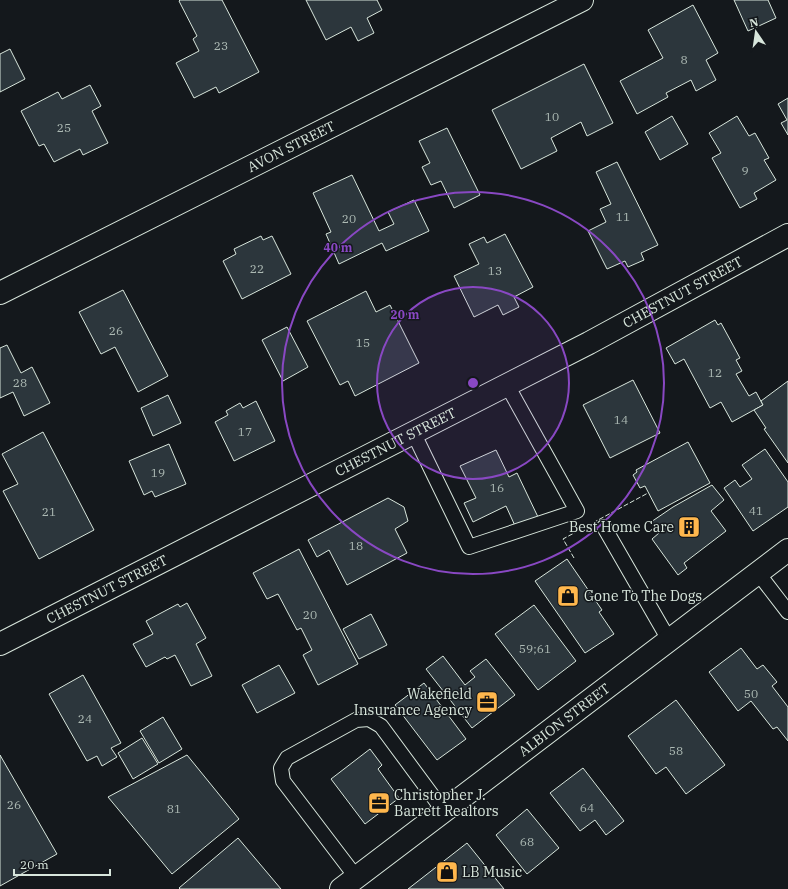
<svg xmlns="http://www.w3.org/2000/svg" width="788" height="889" font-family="'IBM Plex Serif',serif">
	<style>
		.building { fill: #2c363c; stroke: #d8e6dc }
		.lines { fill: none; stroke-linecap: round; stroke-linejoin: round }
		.lane-casing { stroke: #d8e6dc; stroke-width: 16 }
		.street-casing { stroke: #d8e6dc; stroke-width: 24 }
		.secondary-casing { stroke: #d8e6dc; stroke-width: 24 }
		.lane { stroke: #14181c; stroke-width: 14 }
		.street { stroke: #14181c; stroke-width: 22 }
		.secondary { stroke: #14181c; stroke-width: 22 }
		.fence { stroke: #d8e6dc; stroke-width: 1; stroke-dasharray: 5 2; stroke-linecap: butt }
		.ring { fill: none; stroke: #8948c3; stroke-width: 2 }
		.labels { text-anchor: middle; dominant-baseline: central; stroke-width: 3; stroke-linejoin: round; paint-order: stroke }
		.number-label { font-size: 12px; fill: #adbab4 }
		.street-label { font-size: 14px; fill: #d8e6dc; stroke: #14181c }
		.poi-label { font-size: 14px; fill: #d8e6dc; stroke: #14181c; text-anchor: start }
		.centre { fill: #8948c3; stroke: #14181c; stroke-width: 2 }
		.ring-label { font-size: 12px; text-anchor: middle; font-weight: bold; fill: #8948c3; stroke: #14181c; stroke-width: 3; stroke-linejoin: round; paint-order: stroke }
	</style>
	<rect width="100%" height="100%" fill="#14181c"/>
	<!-- building -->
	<g class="building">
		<polygon points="180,0 222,0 259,72 219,93 216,87 194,98 176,63 199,51 193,39 197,36 179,1"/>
		<polygon points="306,0 377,0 382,10 367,18 374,33 358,41 351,27 326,40"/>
		<polygon points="734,0 768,0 776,18 748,31"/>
		<polygon points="693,5 718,53 706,60 716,80 696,91 691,80 666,93 668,97 637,114 620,81 663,58 648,30"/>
		<polygon points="10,49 25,79 0,92 0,54"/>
		<polygon points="584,64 613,123 587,136 581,122 551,138 557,151 521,169 492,110"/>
		<polygon points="90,85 101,106 92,111 108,143 83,155 80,149 54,162 44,144 39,146 21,111 58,92 62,99"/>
		<polygon points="788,98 788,135 781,123 787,120 778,104"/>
		<polygon points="672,116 688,144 660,160 645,132"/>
		<polygon points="737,116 749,136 755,133 769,158 764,160 776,180 754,193 757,199 740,208 712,158 721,153 709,133"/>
		<polygon points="447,128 480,195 454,208 441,181 431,185 422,167 430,163 419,141"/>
		<polygon points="617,162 658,245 641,253 644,260 628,267 625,261 607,269 588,231 606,222 600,209 611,204 596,172"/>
		<polygon points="352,175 379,231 394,224 388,212 414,200 429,231 386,251 382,243 339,264 326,234 331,232 313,193"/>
		<polygon points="505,234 533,287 514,297 519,307 503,315 498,305 474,317 454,276 479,264 469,244 484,237 487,243"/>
		<polygon points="261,236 263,240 272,236 291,274 242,299 223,261 236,254 234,249"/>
		<polygon points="123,290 168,376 138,392 115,347 101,354 79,312"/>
		<polygon points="366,291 376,312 390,305 419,363 355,396 348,381 340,385 307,321"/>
		<polygon points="715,320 718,325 721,323 740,358 736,360 742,371 736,374 749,396 756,392 763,405 732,422 721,402 710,408 684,359 675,364 666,348"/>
		<polygon points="287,327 308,367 283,381 262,340"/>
		<polygon points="7,345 21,373 32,367 50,403 24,416 13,392 0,398 0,348"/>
		<polygon points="633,380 660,433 610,458 583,405"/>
		<polygon points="788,381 788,463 764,429 766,428 754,410 763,405 761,401"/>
		<polygon points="168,395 181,423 153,436 141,408"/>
		<polygon points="256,401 275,441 234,461 215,422 228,415 226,411 240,403 243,408"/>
		<polygon points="43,432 94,530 39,559 3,491 18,484 2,454"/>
		<polygon points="688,442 710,483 658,511 645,486 640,488 633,475 637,472 636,470"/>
		<polygon points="169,444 186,484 155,497 152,491 144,495 129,461"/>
		<polygon points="765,449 788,482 788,507 753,531 724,488 735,480 740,487 752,479 742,465"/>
		<polygon points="496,450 509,477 517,473 538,517 516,528 506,506 473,522 464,503 476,498 460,466"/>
		<polygon points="712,485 724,500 711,511 726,531 684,563 687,568 678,575 652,539 659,533 651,522 673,507"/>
		<polygon points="388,498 404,507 408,521 395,529 407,553 347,585 329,550 317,557 308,540"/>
		<polygon points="299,549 358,664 318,685 303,655 312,650 301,628 297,630 278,594 267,599 253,573"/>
		<polygon points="567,559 602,610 599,612 614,634 585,653 535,581"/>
		<polygon points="187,603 206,638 196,644 212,676 191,686 175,655 167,659 165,657 146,667 133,644 153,634 146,621 178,604 180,607"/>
		<polygon points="534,605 576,661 538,690 495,634"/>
		<polygon points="371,614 387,645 359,659 343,629"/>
		<polygon points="741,648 757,669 763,665 777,682 772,686 788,707 788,741 777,727 773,729 751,701 738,711 709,672"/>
		<polygon points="443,656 465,685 475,677 470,671 486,659 515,695 472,728 426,669"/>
		<polygon points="279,665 295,693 257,713 242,685"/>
		<polygon points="83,675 121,743 111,748 117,757 102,766 97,756 87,761 49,694"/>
		<polygon points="424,683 466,739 437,760 395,705"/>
		<polygon points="676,700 725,765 686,794 666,767 656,774 628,736"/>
		<polygon points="163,717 182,749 159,763 140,731"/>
		<polygon points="142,738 158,764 133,779 118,753"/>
		<polygon points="370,749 382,765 378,769 399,798 365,824 331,779"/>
		<polygon points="0,755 57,854 0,886"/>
		<polygon points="187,755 239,819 172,874 108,797"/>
		<polygon points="583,768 624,821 606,835 595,820 580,831 550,793"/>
		<polygon points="527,809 559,848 527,874 496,835"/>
		<polygon points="238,838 281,889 180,889 179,888"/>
		<polygon points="467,843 504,889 408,889"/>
	</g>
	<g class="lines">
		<!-- lane casing -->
		<g class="lane-casing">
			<g id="lane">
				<polyline points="413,432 469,547 577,511 507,385"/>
				<polyline points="604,527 669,640"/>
				<polyline points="758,573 788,612"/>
				<polyline points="356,877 283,781 281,768 287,758 356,720 369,719 381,726 443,810"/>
			</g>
		</g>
		<!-- street casing -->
		<g class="street-casing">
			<g id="street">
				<path id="s1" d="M0,293l582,-293"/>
				<path id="s2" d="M0,644l589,-301 199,-108"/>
			</g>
		</g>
		<!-- secondary casing -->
		<g class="secondary-casing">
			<g id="secondary">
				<path id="s3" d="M341,889l447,-339"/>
			</g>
		</g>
		<!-- lane -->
		<use href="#lane" class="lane"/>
		<!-- street -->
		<use href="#street" class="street"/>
		<!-- secondary -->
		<use href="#secondary" class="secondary"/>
		<!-- fence -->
		<polyline class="fence" points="574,558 563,539 648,493"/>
	</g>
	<!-- distance rings -->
	<circle cx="473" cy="383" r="96" fill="#8948c3" fill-opacity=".12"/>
	<g class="ring">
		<circle cx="473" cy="383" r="96"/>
		<circle cx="473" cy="383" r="191"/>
	</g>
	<!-- icons -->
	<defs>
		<g id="building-square" transform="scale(1.15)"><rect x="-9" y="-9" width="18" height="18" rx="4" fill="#ffb74d" stroke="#14181c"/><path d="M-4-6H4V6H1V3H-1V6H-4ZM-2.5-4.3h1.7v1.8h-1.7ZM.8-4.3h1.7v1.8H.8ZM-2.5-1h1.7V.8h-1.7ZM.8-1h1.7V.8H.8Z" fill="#111"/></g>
		<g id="shop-square" transform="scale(1.15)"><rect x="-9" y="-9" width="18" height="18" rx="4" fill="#ffb74d" stroke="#14181c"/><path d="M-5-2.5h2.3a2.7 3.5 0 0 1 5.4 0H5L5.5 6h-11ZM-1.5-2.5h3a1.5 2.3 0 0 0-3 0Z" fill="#111"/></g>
		<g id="office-square" transform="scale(1.15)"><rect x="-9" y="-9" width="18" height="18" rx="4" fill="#ffb74d" stroke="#14181c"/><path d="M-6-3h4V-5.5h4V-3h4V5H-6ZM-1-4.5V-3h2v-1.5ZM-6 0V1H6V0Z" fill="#111"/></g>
	</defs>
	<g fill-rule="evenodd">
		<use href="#building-square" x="689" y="527"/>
		<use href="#shop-square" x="568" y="596"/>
		<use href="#office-square" x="487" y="702"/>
		<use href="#office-square" x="379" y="803"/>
		<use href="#shop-square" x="447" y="872"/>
	</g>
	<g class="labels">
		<!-- number labels -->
		<g class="number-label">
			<text x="221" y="45">23</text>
			<text x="684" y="59">8</text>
			<text x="552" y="116">10</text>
			<text x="64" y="127">25</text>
			<text x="745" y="170">9</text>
			<text x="623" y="216">11</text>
			<text x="349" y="218">20</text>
			<text x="257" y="268">22</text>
			<text x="495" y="270">13</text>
			<text x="116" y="330">26</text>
			<text x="363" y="342">15</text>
			<text x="715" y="372">12</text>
			<text x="20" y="382">28</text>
			<text x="621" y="419">14</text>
			<text x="245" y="431">17</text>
			<text x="158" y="472">19</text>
			<text x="497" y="487">16</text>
			<text x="756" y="510">41</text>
			<text x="49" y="511">21</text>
			<text x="356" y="545">18</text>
			<text x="310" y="614">20</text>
			<text x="535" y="648">59;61</text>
			<text x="751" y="693">50</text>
			<text x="85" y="718">24</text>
			<text x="676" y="750">58</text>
			<text x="14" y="804">26</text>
			<text x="587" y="807">64</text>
			<text x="174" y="808">81</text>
			<text x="527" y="841">68</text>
		</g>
		<!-- street labels -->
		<g class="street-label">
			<text stroke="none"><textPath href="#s1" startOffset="326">AVON STREET</textPath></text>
			<text stroke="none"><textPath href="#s2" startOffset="768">CHESTNUT STREET</textPath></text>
			<text stroke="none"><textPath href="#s2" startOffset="444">CHESTNUT STREET</textPath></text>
			<text stroke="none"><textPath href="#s2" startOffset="120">CHESTNUT STREET</textPath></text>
			<text stroke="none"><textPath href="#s3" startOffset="280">ALBION STREET</textPath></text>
		</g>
		<!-- poi labels -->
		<g class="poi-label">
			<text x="674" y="527" text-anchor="end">Best Home Care</text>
			<text x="584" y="596">Gone To The Dogs</text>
			<text x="472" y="694" text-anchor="end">Wakefield<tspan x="472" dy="16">Insurance Agency</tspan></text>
			<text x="394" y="795">Christopher J.<tspan x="394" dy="16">Barrett Realtors</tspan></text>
			<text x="462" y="872">LB Music</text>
		</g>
	</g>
	<circle cx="473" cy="383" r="6" class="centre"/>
	<g class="ring-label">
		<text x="338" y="252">40 m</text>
		<text x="405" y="319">20 m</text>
	</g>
	<!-- north arrow -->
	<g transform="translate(756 32) rotate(347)" stroke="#14181c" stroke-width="3" paint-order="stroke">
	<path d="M0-3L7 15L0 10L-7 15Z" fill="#d8e6dc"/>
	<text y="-6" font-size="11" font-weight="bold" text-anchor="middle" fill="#d8e6dc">N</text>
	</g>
	<!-- scale -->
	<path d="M14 869v6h96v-6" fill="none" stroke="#d8e6dc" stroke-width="2"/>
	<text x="20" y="869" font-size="12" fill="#d8e6dc" stroke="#14181c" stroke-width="3" paint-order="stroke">20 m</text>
</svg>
